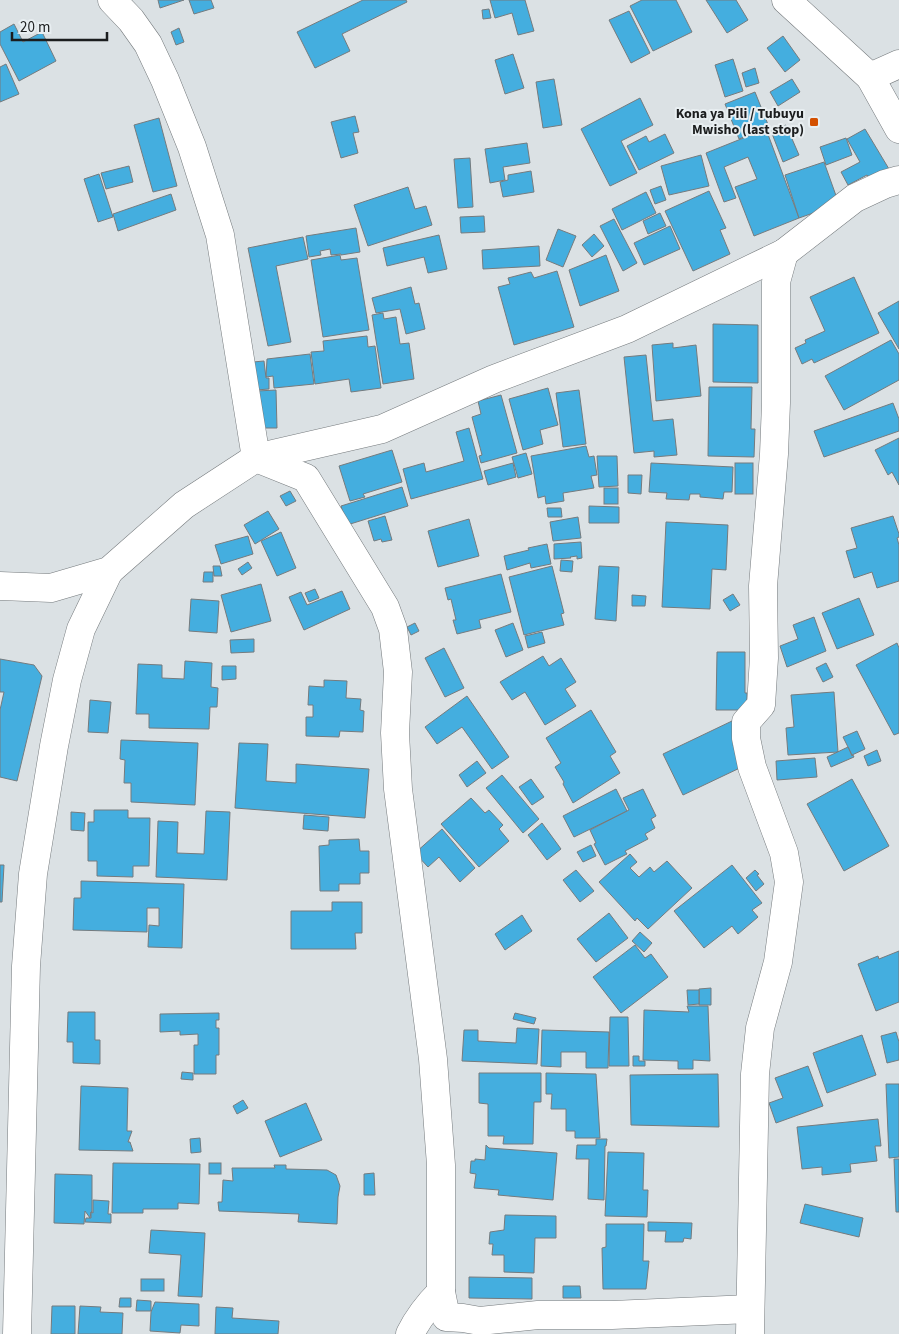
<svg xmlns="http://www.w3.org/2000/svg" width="899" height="1334" font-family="'Source Sans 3',sans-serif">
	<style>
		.building { fill: #44aedf; stroke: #757b7e }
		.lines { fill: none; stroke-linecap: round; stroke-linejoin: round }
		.minor-casing { stroke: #757a7d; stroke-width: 29 }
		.minor { stroke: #fff; stroke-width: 28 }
		.poi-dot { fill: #d35000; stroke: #e8eef1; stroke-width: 2 }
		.labels { text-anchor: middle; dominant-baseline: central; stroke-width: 4; stroke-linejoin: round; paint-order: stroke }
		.poi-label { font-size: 14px; font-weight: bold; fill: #1b1d1e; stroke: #e8eef1; text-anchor: end }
	</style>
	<rect width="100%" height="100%" fill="#dbe1e4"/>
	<!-- building -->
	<g class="building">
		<polygon points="158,0 184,0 160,8"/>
		<polygon points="189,0 211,0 214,8 194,14"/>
		<polygon points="363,0 406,0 407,2 342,34 350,51 315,68 297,32"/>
		<polygon points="490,0 525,0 534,31 518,35 512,13 495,18"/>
		<polygon points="642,0 676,0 692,32 653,51 630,6"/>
		<polygon points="706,0 736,0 748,20 727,33"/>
		<polygon points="489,9 491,18 483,19 482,10"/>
		<polygon points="629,11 650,53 631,63 609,20"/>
		<polygon points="14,24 23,42 42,32 56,61 19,81 0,44 0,32"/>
		<polygon points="179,28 184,42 176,45 171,32"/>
		<polygon points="783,36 800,60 785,72 767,48"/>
		<polygon points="513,54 524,88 505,94 495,60"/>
		<polygon points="733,59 743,91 725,97 715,65"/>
		<polygon points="6,64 19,94 0,102 0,67"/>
		<polygon points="755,68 759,83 746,87 742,73"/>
		<polygon points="554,79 562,125 543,128 536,82"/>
		<polygon points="792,79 800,92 778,106 770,92"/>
		<polygon points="755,92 769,127 739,139 725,104"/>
		<polygon points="640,98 653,125 621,141 637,173 610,186 581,129"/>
		<polygon points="355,116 359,132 353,133 358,153 341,158 331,122"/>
		<polygon points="159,118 177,186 153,192 134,125"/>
		<polygon points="786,125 799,155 783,162 771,131"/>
		<polygon points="766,129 799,218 754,236 735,187 757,179 748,157 724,167 736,198 724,202 706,153"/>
		<polygon points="865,129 889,169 871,180 867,175 848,185 841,172 860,162 847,139"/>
		<polygon points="665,134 674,153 639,170 627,146 646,136 649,142"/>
		<polygon points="846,138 852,155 826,165 820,147"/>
		<polygon points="527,143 530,163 503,167 505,180 490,183 485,149"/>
		<polygon points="701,155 709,186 669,195 661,166"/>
		<polygon points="470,158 473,207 458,208 454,159"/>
		<polygon points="824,162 839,204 799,218 785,175"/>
		<polygon points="129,166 133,182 106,189 101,173"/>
		<polygon points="531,171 534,192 503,197 500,182 508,180 508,175"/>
		<polygon points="99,174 113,217 98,222 84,179"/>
		<polygon points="661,186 666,200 655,204 650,190"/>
		<polygon points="408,187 415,209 426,206 432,225 368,246 354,205"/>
		<polygon points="709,191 726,228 720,230 730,254 693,271 665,211"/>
		<polygon points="646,192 656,213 622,230 612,209"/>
		<polygon points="171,194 176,210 118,231 113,214"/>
		<polygon points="660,213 666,226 648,234 643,221"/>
		<polygon points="484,216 485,232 461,233 460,217"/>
		<polygon points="614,219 637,263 623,271 600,226"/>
		<polygon points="670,226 680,249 644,265 634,243"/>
		<polygon points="356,228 360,252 341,255 341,254 331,255 330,249 320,251 321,255 309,257 306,236"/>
		<polygon points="558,229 576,236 563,267 546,260"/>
		<polygon points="594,234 604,246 592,257 582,245"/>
		<polygon points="439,235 447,269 428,273 424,257 387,266 383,248"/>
		<polygon points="303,237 308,259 276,266 291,342 268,346 248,248"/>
		<polygon points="539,246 540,266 483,269 482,250"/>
		<polygon points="340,255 341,260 357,258 369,330 323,337 311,260"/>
		<polygon points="606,255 619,291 580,306 569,270"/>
		<polygon points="557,271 574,327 514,345 498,287 510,284 508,278 531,272 534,278"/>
		<polygon points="854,277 879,333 814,363 812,359 802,364 795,348 806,343 805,340 825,331 810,297"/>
		<polygon points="411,287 415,304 419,303 425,329 406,334 400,309 376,313 372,298"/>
		<polygon points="899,301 899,349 878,313"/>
		<polygon points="383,313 384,319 396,317 400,344 409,343 414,379 383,384 372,315"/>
		<polygon points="713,324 758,325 758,383 713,382"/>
		<polygon points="367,336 368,347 375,346 381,388 351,392 349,379 315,384 311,352 324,351 323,341"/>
		<polygon points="891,340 899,354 899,380 844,410 825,376"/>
		<polygon points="673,343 673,348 696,345 701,396 656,401 652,345"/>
		<polygon points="310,354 314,384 274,388 273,376 266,377 267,359"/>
		<polygon points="646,355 653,421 673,419 677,455 654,457 654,451 634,453 624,357"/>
		<polygon points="264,361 266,378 269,378 269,389 256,390 253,362"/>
		<polygon points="709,387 752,387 751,429 755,429 754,457 708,456"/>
		<polygon points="548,388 558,425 540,430 543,444 523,450 509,399"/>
		<polygon points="276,390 277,428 258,428 257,391"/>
		<polygon points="579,390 586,444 563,447 556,393"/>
		<polygon points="501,395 517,453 481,463 479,456 482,455 472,417 481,414 478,401"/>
		<polygon points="893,403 899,419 899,431 824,457 814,431"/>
		<polygon points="469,428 483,479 411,499 403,469 424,463 426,472 464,461 456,432"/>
		<polygon points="899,438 899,485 892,472 888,475 875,450"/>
		<polygon points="586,446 589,457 594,456 597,475 591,476 594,488 563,493 564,501 546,504 545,496 538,498 531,456"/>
		<polygon points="392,450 402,482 363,494 365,497 350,501 339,466"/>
		<polygon points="526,453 532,474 518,478 512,457"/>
		<polygon points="597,456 617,456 618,486 599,487"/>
		<polygon points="513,463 516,477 488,485 484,471"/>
		<polygon points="651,463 733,467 732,492 724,492 723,499 700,497 700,494 690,494 689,500 666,499 667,493 649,492"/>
		<rect x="735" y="463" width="18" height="31"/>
		<polygon points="628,475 642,475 641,494 628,493"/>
		<polygon points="402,487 408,506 347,525 341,506"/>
		<rect x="604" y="488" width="14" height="16"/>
		<polygon points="290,491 296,501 286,506 280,496"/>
		<polygon points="589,506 619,507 619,523 589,523"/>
		<polygon points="547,508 561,508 562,517 548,517"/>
		<polygon points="268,511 279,529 255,544 244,525"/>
		<polygon points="385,516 392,540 382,542 381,539 374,541 368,521"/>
		<polygon points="893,516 899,534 899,537 897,538 899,545 899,581 877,588 872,572 854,578 846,551 857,548 851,528"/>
		<polygon points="578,517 581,538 553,541 550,522"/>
		<polygon points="469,519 479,556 438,567 428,531"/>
		<polygon points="666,522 728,525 726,570 712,569 710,609 662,607"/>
		<polygon points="281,532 296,568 277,576 261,541"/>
		<polygon points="248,536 253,554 221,564 215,545"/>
		<polygon points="581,542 582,558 577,559 577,556 570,557 571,558 554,559 554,544"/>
		<polygon points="547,544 551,564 531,568 530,563 507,570 504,556 529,550 528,548"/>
		<polygon points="561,560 573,561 572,572 560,571"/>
		<polygon points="248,562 252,568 242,575 238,569"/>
		<polygon points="213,566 220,566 222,576 214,576"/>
		<polygon points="552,566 564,613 561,614 564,625 524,635 509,577"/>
		<polygon points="599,566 619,567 616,621 595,619"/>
		<polygon points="204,572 213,572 213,582 203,582"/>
		<polygon points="501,574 511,612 479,620 481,628 457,634 453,620 456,620 451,599 448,600 445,588"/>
		<polygon points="261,584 271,621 231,632 221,595"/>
		<polygon points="315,589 319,598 309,602 305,593"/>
		<polygon points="342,591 350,609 304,630 289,597 301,592 307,605"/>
		<polygon points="733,594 740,605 730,611 723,600"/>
		<polygon points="632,595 646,596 645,606 632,606"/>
		<polygon points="859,598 874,635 837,649 822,613"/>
		<polygon points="191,599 219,601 217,633 189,631"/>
		<polygon points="814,617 826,651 787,667 780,646 798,639 793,625"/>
		<polygon points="415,623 419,631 411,635 407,627"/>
		<polygon points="513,623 523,650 506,657 495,630"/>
		<polygon points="542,632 545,643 528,648 525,636"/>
		<polygon points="254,639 254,652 231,653 230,640"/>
		<polygon points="897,643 899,648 899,733 894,735 856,665"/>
		<polygon points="444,648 464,688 445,697 425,658"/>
		<polygon points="717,652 745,652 745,693 747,693 747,710 716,710"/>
		<polygon points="543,656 549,666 561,658 576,682 565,689 576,706 545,725 525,692 512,700 500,682"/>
		<polygon points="0,659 34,665 42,676 17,781 0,777 0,710 4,692 0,692"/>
		<polygon points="185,661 212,663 211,687 218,688 217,707 210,707 209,729 149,728 149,714 136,714 138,664 162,665 162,678 184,679"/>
		<polygon points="826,663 833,677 823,682 816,668"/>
		<polygon points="222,666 236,666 236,679 222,680"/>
		<polygon points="324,680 347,681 346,698 361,699 360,710 364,711 363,732 340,731 339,737 306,736 306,717 313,717 313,705 308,705 309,686 324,687"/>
		<polygon points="834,692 838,752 788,755 786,728 794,727 791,695"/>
		<polygon points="467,696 509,757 492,769 462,727 437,744 425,727"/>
		<polygon points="90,700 111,702 108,733 88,732"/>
		<polygon points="591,710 616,752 610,756 620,773 573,803 563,784 564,782 555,767 561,763 546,738"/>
		<polygon points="732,721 741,741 733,745 744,766 683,795 663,754"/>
		<polygon points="857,731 865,749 852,755 843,737"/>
		<polygon points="121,740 198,743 195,805 131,802 131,783 124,783 125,760 120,759"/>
		<polygon points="239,743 268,744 266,781 296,783 296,764 369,769 365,818 235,808"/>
		<polygon points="848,747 852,756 853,755 854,757 831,767 827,757"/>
		<polygon points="877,750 881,761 868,766 864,756"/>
		<polygon points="815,758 817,777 777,780 776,761"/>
		<polygon points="477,761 486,773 467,787 459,775"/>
		<polygon points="502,775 539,819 523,833 486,788"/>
		<polygon points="531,779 544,797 532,805 519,787"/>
		<polygon points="852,779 889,846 844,871 807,804"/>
		<polygon points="616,789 627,811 574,837 563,816"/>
		<polygon points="643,789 656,816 651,819 655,828 645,834 648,839 625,851 627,854 605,865 594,844 596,843 590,830 629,810 623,798"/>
		<polygon points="471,798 485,813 489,810 503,825 499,829 509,841 479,867 441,824"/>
		<polygon points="94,810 128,810 128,818 150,818 149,866 133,866 133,877 97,876 97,861 88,861 88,822 94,822"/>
		<polygon points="206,811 230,812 227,880 156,877 158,821 178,822 177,853 204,854"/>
		<polygon points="71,812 85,813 84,831 71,830"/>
		<polygon points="304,815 329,817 328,831 303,829"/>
		<polygon points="542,823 561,849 547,860 528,835"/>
		<polygon points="442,829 475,868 460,882 439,857 428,867 415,853"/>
		<polygon points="359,839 360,851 369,851 369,873 360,873 360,884 339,884 339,891 320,891 319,846 329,845 329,840"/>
		<polygon points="591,845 596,856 583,862 577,852"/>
		<polygon points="630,854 637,862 630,868 639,877 650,867 654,872 667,861 692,888 648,929 637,918 635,921 599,882"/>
		<polygon points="0,865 4,865 2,902 0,902"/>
		<polygon points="732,865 762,903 752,910 758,917 738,934 732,926 704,948 674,911"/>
		<polygon points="576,870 594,891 580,902 563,880"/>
		<polygon points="755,870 759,874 757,875 764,884 756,891 746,878"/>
		<polygon points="81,881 184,884 182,948 148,947 149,925 159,926 159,908 147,908 147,932 73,930 74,898 81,898"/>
		<polygon points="332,902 362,902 362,933 355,933 356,949 291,949 291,911 332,911"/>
		<polygon points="609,913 628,938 596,962 577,939"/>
		<polygon points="522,915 532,931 505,950 495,934"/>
		<polygon points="640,932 652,943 644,952 632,941"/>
		<polygon points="635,945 645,958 651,954 668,977 621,1013 593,977"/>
		<polygon points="899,951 899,1002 876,1011 858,964 878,956 879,959"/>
		<polygon points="711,988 711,1005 699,1005 699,989"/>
		<polygon points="687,990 699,990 699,1004 688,1005"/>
		<polygon points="687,1006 708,1006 710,1061 693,1060 693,1069 678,1069 678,1061 643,1060 644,1010 689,1012"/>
		<polygon points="68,1012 95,1012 95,1040 100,1040 100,1064 73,1063 73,1042 67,1042"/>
		<polygon points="219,1013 219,1020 216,1020 216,1028 219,1028 219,1055 216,1055 216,1074 194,1074 194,1045 198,1045 198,1034 180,1035 180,1031 160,1032 160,1014"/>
		<polygon points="515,1013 536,1018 534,1024 513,1019"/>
		<polygon points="610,1017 628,1017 629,1066 609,1066"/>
		<polygon points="517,1028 539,1029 537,1064 462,1061 464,1030 478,1030 478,1041 516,1043"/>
		<polygon points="542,1030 609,1032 608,1068 586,1068 586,1052 561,1052 561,1067 541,1066"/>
		<polygon points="896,1032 899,1042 899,1060 887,1063 881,1036"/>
		<polygon points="862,1035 876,1075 827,1093 813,1053"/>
		<polygon points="633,1056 639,1056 639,1061 645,1061 645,1066 633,1066"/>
		<polygon points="808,1066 823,1106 776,1123 769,1103 783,1098 775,1078"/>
		<polygon points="182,1072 193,1073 193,1080 181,1079"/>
		<polygon points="479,1073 541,1073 541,1102 534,1102 533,1144 503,1144 504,1136 488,1136 488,1104 479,1103"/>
		<polygon points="546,1073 596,1074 600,1138 575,1138 575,1131 566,1131 566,1109 551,1109 552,1094 546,1094"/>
		<polygon points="718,1074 719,1127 631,1125 630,1075"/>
		<polygon points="886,1084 899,1084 899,1157 889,1158"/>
		<polygon points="81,1086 128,1088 127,1131 132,1131 128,1142 130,1142 133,1151 79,1150"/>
		<polygon points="243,1100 248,1108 237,1114 233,1106"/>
		<polygon points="306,1103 322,1140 280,1157 265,1121"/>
		<polygon points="878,1119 881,1146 875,1146 877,1161 850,1164 851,1172 822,1175 822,1167 802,1169 797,1127"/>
		<polygon points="200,1138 201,1152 191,1153 190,1139"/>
		<polygon points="596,1139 607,1139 606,1146 605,1146 604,1200 588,1199 589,1159 576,1159 577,1145 596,1145"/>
		<polygon points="486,1145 489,1148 557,1153 553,1200 498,1195 499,1190 474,1188 476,1174 470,1173 471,1161 475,1161 475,1159 485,1160"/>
		<polygon points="608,1152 644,1153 643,1190 648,1190 647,1217 605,1216"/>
		<polygon points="894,1159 899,1159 899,1212 896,1212"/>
		<polygon points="113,1163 200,1164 199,1204 178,1203 178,1209 143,1209 143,1213 112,1213"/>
		<rect x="209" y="1163" width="12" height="11"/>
		<polygon points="274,1165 286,1165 286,1169 327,1170 336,1175 340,1186 338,1197 337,1224 298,1222 299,1214 219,1211 218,1202 222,1202 223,1180 233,1181 232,1168 275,1168"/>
		<polygon points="374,1173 375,1195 364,1195 364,1174"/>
		<polygon points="55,1174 92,1175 92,1212 91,1212 90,1218 85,1211 84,1224 54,1223"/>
		<polygon points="93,1200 109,1201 108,1214 111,1214 111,1223 85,1222 86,1218 91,1218 91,1212 93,1213"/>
		<polygon points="805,1204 863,1218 859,1237 800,1223"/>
		<polygon points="505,1215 556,1216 556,1238 535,1238 534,1273 504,1272 504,1255 492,1255 493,1244 489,1244 490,1232 504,1230"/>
		<polygon points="648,1222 692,1223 691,1239 684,1238 683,1242 665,1242 666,1231 648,1231"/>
		<polygon points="606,1224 644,1224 643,1261 649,1261 646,1289 603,1289 602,1248 606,1247"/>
		<polygon points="151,1230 205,1233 202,1297 178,1296 181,1255 149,1253"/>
		<polygon points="469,1277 532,1278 532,1299 469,1298"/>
		<rect x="141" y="1279" width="23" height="12"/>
		<polygon points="563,1286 580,1286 581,1298 563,1298"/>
		<polygon points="120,1298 131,1298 131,1307 119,1307"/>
		<polygon points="137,1300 151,1301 151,1311 136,1311"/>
		<polygon points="155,1302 199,1304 199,1326 181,1325 180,1333 150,1331 151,1312"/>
		<polygon points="52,1306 75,1306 75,1334 51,1334"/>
		<polygon points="80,1306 101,1307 100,1312 123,1313 122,1334 78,1334"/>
		<polygon points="216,1307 233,1308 232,1318 279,1321 278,1334 215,1334"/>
	</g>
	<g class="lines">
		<!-- minor casing -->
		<g class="minor-casing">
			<g id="minor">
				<polyline points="112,0 131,20 148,44 165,80 192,147 220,235 256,458 306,478 385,607 393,629 398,672 395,733 398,789 433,1059 441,1165 441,1292 446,1317 463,1318 480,1321 538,1315 612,1315 750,1309"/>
				<polyline points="786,0 870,77 899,129"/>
				<polyline points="870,77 899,64"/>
				<polyline points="0,586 51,588 109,571 184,505 256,458 382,429 494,379 627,329 784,253 855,198 885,184 899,180"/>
				<polyline points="17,1334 26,966 33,874 54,746 67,680 81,629 109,571"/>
				<path d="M410,1334c8,-16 18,-29 31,-42"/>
				<polyline points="750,1334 755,1074 760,1028 778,962 789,882 784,853 752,767 746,738 746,722 761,705 764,658 763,586 774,454 776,403 776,282 784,253"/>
			</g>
		</g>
		<!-- minor -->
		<use href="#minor" class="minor"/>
	</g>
	<!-- markers -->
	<rect class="poi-dot" x="809" y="117" width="10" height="10" rx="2.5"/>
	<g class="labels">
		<!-- poi labels -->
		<g class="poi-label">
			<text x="804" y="114">Kona ya Pili / Tubuyu<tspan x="804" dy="16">Mwisho (last stop)</tspan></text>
		</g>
	</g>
	<!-- scale -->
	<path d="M12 32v8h95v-8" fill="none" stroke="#1b1d1e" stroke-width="2.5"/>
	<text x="20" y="32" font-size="15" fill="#1b1d1e" stroke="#e8eef1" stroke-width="4" paint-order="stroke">20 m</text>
</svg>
